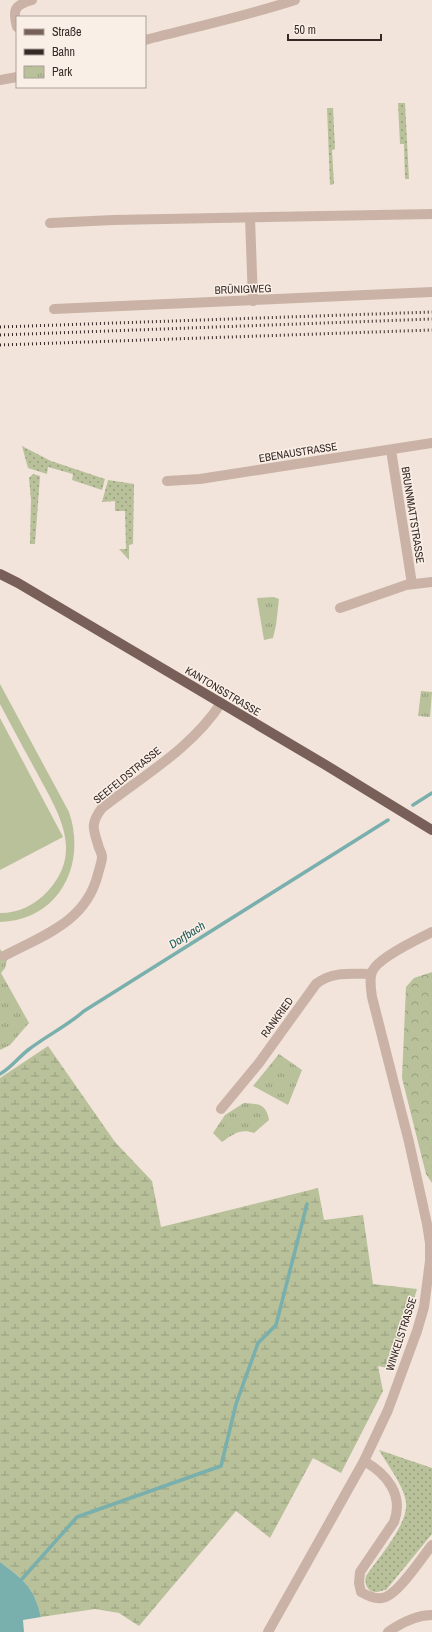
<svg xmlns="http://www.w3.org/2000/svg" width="432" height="1632" font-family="'Archivo Narrow',sans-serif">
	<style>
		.grass { fill: url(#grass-dots) }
		.forest { fill: url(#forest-crowns) }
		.wetland { fill: url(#wetland-marsh) }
		.park { fill: url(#park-tufts) }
		.garden { fill: #b8c19a }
		.water { fill: #79afac }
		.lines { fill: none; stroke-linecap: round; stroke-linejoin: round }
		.stream { stroke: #79afac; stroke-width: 3.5 }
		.minor { stroke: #cab3a6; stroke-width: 10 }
		.major { stroke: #785f58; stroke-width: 10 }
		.rail { stroke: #362a27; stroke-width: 3; stroke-dasharray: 1 3; stroke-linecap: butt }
		.labels { text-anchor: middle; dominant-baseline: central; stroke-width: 3; stroke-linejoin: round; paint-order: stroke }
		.street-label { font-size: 11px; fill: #362a27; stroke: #faefe7 }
		.water-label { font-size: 12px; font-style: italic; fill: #1c5855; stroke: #faefe7 }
	</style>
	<defs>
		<pattern id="grass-dots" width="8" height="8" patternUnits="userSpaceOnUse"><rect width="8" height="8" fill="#b8c19a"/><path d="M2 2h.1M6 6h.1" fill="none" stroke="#969d7e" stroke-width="1.8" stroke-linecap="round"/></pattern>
		<pattern id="forest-crowns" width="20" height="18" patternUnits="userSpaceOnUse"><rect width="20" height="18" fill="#b8c19a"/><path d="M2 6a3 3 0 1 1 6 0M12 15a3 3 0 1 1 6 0" fill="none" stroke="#969d7e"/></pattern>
		<pattern id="wetland-marsh" width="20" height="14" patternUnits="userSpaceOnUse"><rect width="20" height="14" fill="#b8c19a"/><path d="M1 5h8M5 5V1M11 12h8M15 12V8" fill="none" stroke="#969d7e"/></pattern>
		<pattern id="park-tufts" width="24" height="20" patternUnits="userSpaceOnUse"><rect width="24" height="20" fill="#b8c19a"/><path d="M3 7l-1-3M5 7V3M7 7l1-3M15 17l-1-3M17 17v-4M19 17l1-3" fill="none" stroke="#969d7e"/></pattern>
	</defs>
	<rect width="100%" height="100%" fill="#f2e4da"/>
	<!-- grass -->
	<g class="grass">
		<polygon points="398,103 405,103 409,179 405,179 404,144 400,144"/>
		<polygon points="327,108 333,108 335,149 332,150 334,184 330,185"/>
		<polygon points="22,446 51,461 105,479 102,490 72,480 73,474 48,467 47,474 28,468"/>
		<polygon points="33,474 40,476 35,544 30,544 31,500 29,478"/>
		<polygon points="108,480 134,484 133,544 129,545 129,560 119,549 126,549 125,511 115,511 115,501 102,502"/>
		<path d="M379,1450l53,18v66l-46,56c-3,0 -7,2 -10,2 -9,0 -12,-9 -10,-16 12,-18 43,-52 40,-74 -2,-16 -19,-38 -27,-52z"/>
	</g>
	<!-- forest -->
	<polygon class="forest" points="432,972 432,1183 426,1174 402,1078 406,987 414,978"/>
	<!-- wetland -->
	<path class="wetland" d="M48,1046l67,96 37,39 9,46 157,-39 6,32 39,-5 10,69 44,5 -21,70 -1,3h-4l-3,6 -10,-2 5,25 -42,82 -28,-15 -43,80 -34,-27 -97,115 -20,-13 -24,-4 -54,8c-7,-30 -17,-37 -41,-55v-484z"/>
	<!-- park -->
	<g class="park">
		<polygon points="274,597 279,599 276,625 273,638 264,640 257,598"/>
		<polygon points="421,691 432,692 430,717 418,716"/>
		<polygon points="0,949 7,960 5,968 1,973 29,1023 10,1045 0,1050"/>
		<polygon points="279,1054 302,1070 288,1105 253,1086"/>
		<path d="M244,1103c15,1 22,1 25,17l-15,13c-13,-5 -21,1 -32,9l-9,-9 12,-18z"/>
	</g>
	<!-- garden -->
	<g class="garden">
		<path d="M0,684l69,128c18,53 -10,108 -69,110v-9c19,0 35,-8 48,-22 37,-41 9,-80 -12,-120 -12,-22 -24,-44 -36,-67z"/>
		<polygon points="0,718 63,837 0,870"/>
	</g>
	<!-- water -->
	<path class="water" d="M0,1562c24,18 34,25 41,55l-18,3 1,12h-24z"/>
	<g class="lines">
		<!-- stream -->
		<g class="stream">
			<polyline points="413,805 432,793"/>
			<path d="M0,1074c11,-6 19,-17 28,-24 18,-14 39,-24 56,-39l304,-191"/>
			<polyline points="22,1579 77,1517 221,1466 236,1404 258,1343 276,1325 307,1204"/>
		</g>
		<!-- minor -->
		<g class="minor">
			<path d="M17,27c-5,-18 -2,-22 15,-27"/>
			<path d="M145,40c50,-13 101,-24 150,-40"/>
			<polyline points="0,80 17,77"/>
			<polyline points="250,218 253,301"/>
			<polyline points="50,223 113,220 432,214"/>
			<polyline points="54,309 432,292"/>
			<polyline points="391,450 412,584"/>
			<polyline points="167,481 200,479 432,443"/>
			<polyline points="340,608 406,585 432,582"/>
			<path d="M4,956c40,-21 82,-34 94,-82 1,-5 4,-12 4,-17 0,-3 -2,-7 -3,-9 -5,-18 -10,-23 3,-40 41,-32 91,-61 119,-105"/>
			<path d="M221,1109l38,-46 57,-79c16,-13 36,-10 55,-10"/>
			<path d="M364,1461c23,13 40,34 30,61l-34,50 -1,11 2,9c7,4 13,7 21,6 15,-1 40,-41 50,-53"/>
			<path d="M268,1632l96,-171 24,-51 29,-79 7,-24 6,-46v-18l-3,-19 -18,-82 -37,-145c-1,-8 -3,-18 0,-25 5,-14 46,-33 60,-40"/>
			<path d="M388,1632c13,-9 28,-17 44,-17"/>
		</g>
		<!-- major -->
		<polyline class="major" points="0,574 18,583 324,764 432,830"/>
		<!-- rail -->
		<g class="rail">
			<polyline points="0,327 432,312"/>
			<polyline points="0,335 432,319"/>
			<polyline points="0,345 432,330"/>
		</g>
	</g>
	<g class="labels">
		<!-- street labels -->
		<g class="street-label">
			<text transform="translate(243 289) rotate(-2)">BRÜNIGWEG</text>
			<text transform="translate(298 452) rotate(-9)">EBENAUSTRASSE</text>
			<text transform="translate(413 515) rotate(81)">BRUNNMATTSTRASSE</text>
			<text transform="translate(223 691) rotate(31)">KANTONSSTRASSE</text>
			<text transform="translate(127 775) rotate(-39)">SEEFELDSTRASSE</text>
			<text transform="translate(277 1017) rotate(-54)">RANKRIED</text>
			<text transform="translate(401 1334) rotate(-72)">WINKELSTRASSE</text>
		</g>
		<!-- water labels -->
		<g class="water-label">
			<text transform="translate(187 935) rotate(-32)">Dorfbach</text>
		</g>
	</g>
	<!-- legend -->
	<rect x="16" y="16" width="130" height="72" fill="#faefe7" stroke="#aca09a"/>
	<rect x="24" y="29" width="20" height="6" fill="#785f58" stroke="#aca09a"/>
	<text x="52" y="36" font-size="12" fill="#362a27">Straße</text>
	<rect x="24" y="49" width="20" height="6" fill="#362a27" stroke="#aca09a"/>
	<text x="52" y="56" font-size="12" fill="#362a27">Bahn</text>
	<rect x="24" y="66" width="20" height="12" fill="url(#park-tufts)" stroke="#aca09a"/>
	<text x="52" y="76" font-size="12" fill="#362a27">Park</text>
	<!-- scale -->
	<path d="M288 34v6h93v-6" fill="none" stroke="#362a27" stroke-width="2"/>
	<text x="294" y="34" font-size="12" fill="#362a27" stroke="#faefe7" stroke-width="3" paint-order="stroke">50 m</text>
</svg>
